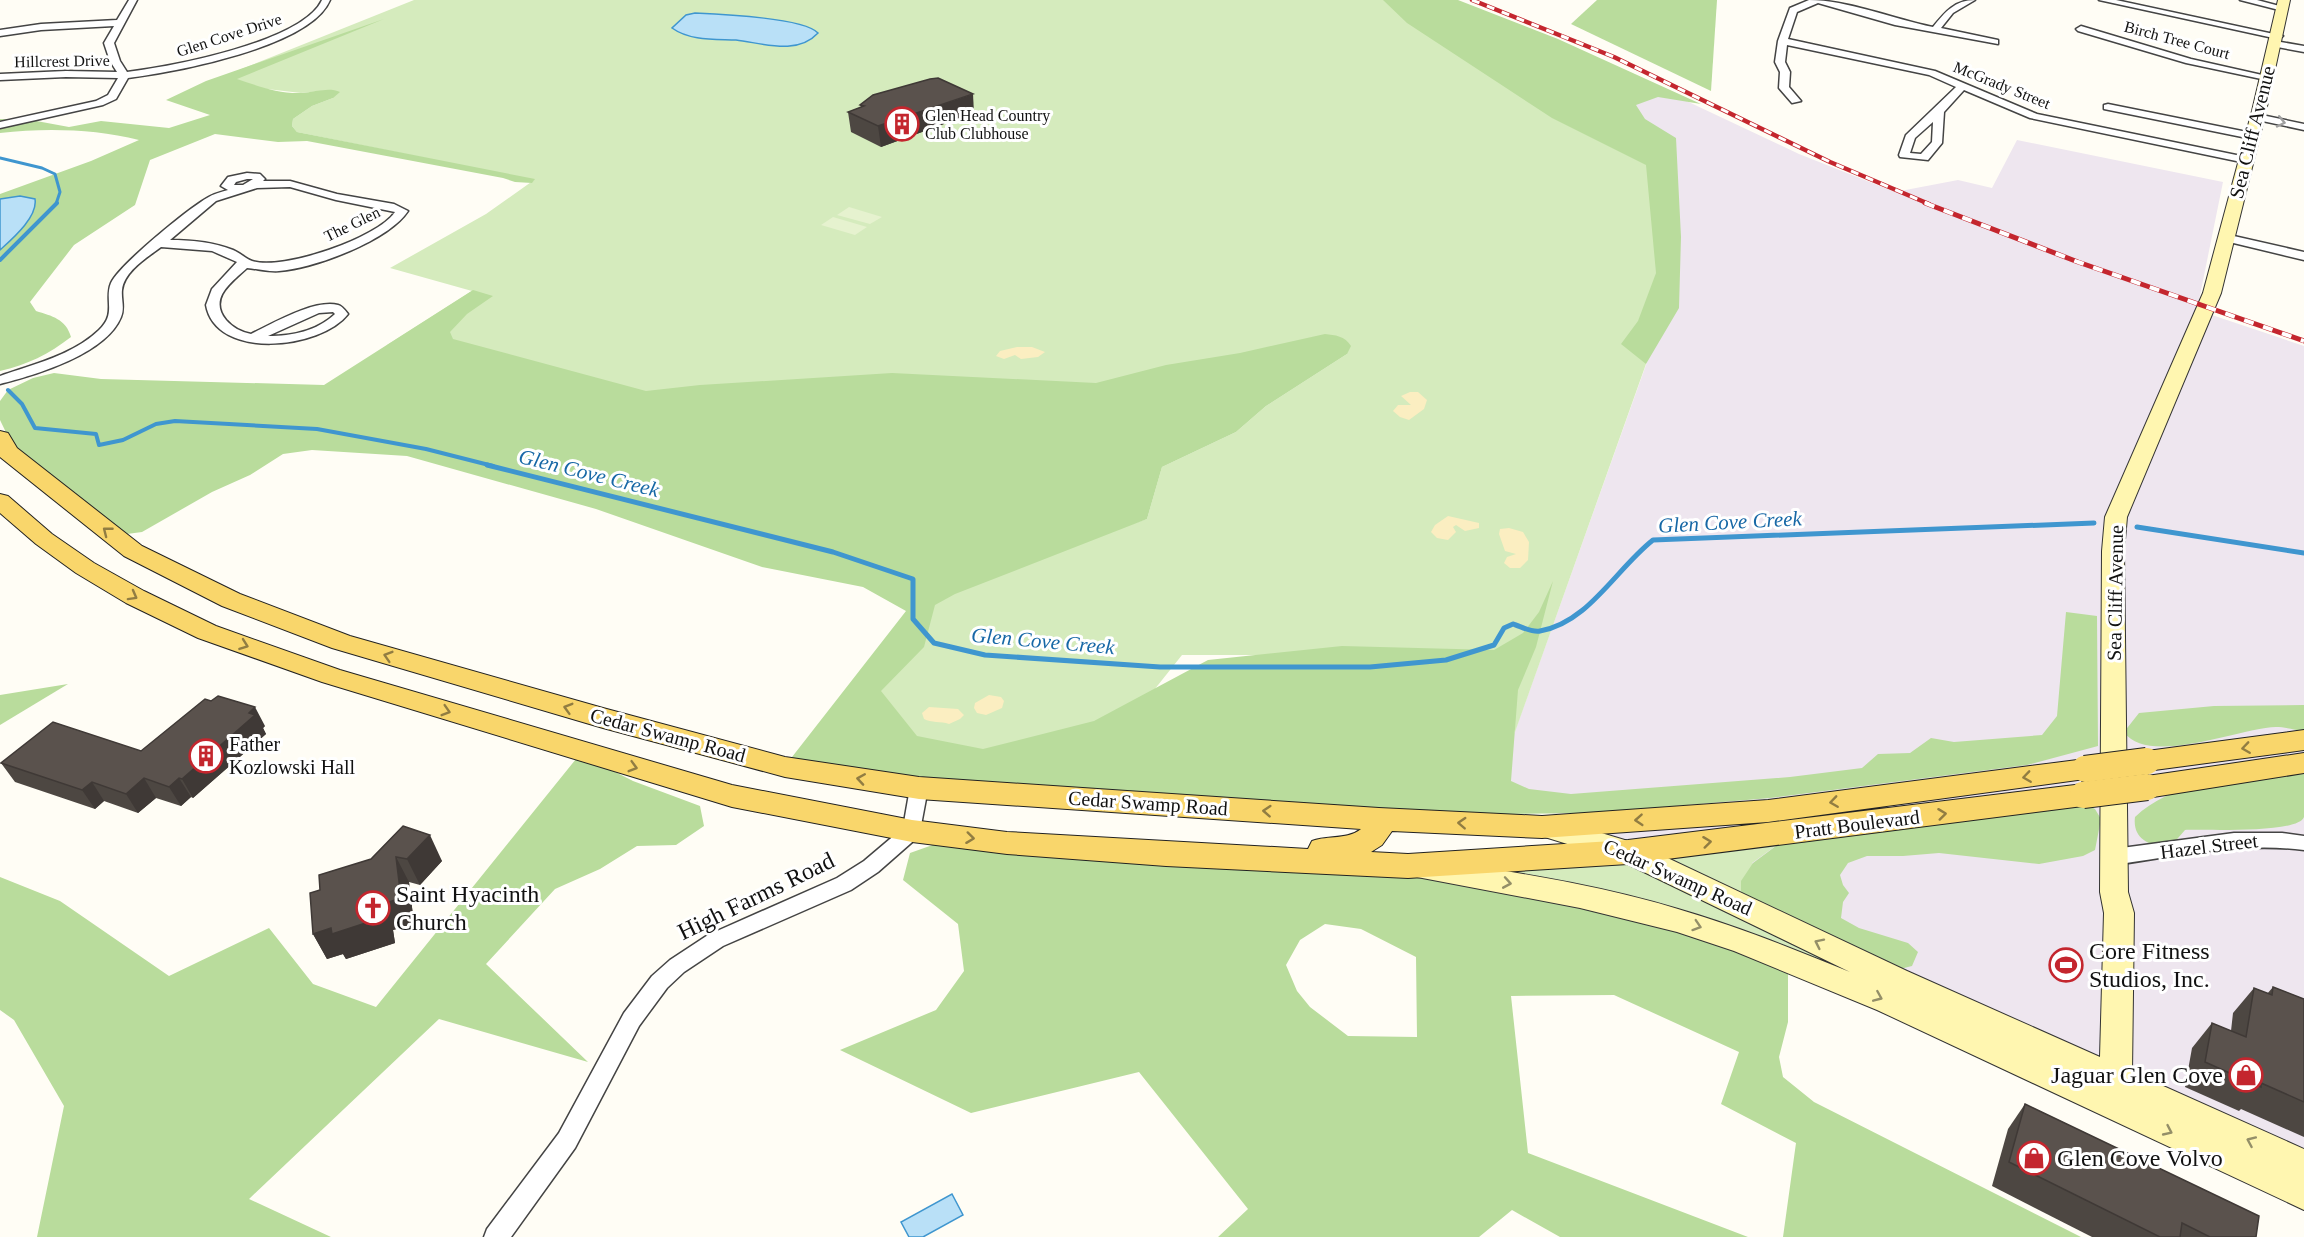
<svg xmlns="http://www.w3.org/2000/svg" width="2304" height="1237" font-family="Georgia,serif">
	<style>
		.industrial { fill: #eee6ef }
		.green { fill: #d5ebbd }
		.forest { fill: #b9dc9c; fill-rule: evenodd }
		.sand { fill: #fbeec1 }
		.pitch { fill: #e6f2cf }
		.water { fill: #b9e0f7; stroke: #3f96cf; stroke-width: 1.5 }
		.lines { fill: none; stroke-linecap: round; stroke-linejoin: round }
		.stream-far2 { stroke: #3f96cf; stroke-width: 3 }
		.stream-far1 { stroke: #3f96cf; stroke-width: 4 }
		.stream { stroke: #3f96cf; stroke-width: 5 }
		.street-casing { stroke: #444; stroke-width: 3 }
		.secondary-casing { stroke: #333; stroke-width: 2 }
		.primary-casing { stroke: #222; stroke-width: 2 }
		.street { fill: #fff; fill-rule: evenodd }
		.secondary { fill: #fff6b0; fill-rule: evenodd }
		.primary { fill: #f9d66b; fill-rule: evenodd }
		.rail-far1-casing { stroke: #c4262e; stroke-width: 4.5 }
		.rail-casing { stroke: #c4262e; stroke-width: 5 }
		.rail-far1 { stroke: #fff; stroke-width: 3; stroke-dasharray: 8; stroke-linecap: butt }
		.rail { stroke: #fff; stroke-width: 4; stroke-dasharray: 10; stroke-linecap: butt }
		.primary-bridge-casing { stroke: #222; stroke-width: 28; stroke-linecap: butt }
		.primary-bridge { stroke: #f9d66b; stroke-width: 26 }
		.wall { fill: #4d4742 }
		.shaded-wall { fill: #3f3936 }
		.building { fill: #5a524d; stroke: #3f3936; stroke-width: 1.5 }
		.oneway { stroke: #a0a0a0 }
		.oneway2 { stroke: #917d42 }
		.oneway3 { stroke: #948f68 }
		.labels { text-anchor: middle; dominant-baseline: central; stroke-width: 6; stroke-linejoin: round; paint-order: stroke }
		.far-street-label { font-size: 16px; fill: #111; stroke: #fff }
		.far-poi-label { font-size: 16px; fill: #111; stroke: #fff; text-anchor: start }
		.street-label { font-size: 20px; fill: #111; stroke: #fff }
		.poi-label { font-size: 20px; fill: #111; stroke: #fff; text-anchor: start }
		.water-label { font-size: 21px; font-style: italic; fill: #1768a6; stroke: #fff }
		.near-poi-label { font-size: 24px; fill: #111; stroke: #fff; text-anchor: start }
		.near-street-label { font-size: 24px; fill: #111; stroke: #fff }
	</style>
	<rect width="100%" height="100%" fill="#fffdf5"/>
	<!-- industrial -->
	<polygon class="industrial" points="1644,81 1799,154 1895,192 1958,180 1992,188 2017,140 2223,182 2197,310 2304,346 2304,1158 1495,787 1661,323 1587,106"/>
	<!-- green -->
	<g class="green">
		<polygon points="414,0 1394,0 1655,165 1656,273 1646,364 1515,732 1507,655 1182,655 1075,789 797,752 921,594 1147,519 1162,467 1236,432 1266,406 1347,354 1094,398 648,410 387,345 472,291 390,268 486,214 534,180 297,132 292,126 293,119 312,106 333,98 330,90 301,93 209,82"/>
		<polygon points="1792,834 1752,863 1914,1002 1406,867"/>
	</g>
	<!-- forest -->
	<g class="forest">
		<polygon points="1383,0 1458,0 1558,39 1701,104 1658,97 1636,105 1645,119 1676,138 1681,237 1679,308 1646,364 1621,344 1638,321 1656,273 1646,165 1552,118 1407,23"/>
		<polygon points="1597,0 1717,0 1711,91 1571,24"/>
		<path d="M384,19l-147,60c21,7 42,15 65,14 13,-1 27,-6 38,-1l-7,6 -21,8 -19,13 -1,7 5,6 233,46 5,1 -3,4 -17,-1 -12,-4 -196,-37 -29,1 -63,-8 -65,26 -15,45 -61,40 -44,57 6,9c16,5 30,8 35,26 -22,17 -44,28 -71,34v-121l12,-11 8,-43 -20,3v-5l91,-33 48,-21c-45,-11 -93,-12 -139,-7v-14l31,1 38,7 32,-6 68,7 41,-13 -44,-15 40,-19z"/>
		<path d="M473,290l20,6 -26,18 -17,18 3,7 193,52 54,-6 192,-12 204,10 70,-18 74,-12 85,-19c10,1 20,2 26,12l-4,8 -81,52 -30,26 -74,35 -15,52 -192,75 -20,11 -11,42 -43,44 36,45 66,13 111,-28 114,-61 134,-14 152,4 29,-17 16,-21 14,-31 -17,66 -18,43 -7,91 18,8 42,5 219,-17 72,-9 16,-14 32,-1 21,-15 23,4 88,-7 15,-19 9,-104 31,4 1,130 -71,19 -257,33 -177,15 -164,2 -151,-8 -493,-41 121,-155 -43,-24 -101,-20 -166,-58 -189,-53 -95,-6 -29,4 -33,21 -38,17 -70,40 -15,2 -113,-85 -14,-29v-19l8,-11 25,-12 21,-5 47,6 223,6z"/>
		<polygon points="68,684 0,725 0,695"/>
		<path d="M2304,705v26c-9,-1 -19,-4 -28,-4 -36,1 -128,40 -152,5l15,-19 75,-7z"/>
		<polygon points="580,754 633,781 700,806 704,826 676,845 637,846 600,869 555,889 486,964 588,1062 439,1019 249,1199 331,1237 37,1237 64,1106 14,1020 0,1010 0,877 60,901 169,976 269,928 313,984 376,1007"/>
		<path d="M2272,773l32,1c0,11 0,34 0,43 -6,17 -100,12 -119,13l-13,15c-20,3 -40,-5 -37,-28 37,-35 88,-36 137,-44z"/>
		<polygon points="2082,802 2095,809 2101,819 2095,850 2083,856 2039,864 1939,853 1903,856 1867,856 1848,863 1840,875 1843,885 1849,893 1843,902 1841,918 1859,928 1908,943 1918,952 1912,966 1900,969 1751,904 1741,891 1741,881 1753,863 1792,834"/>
		<path d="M941,842l465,25 174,31 208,61v63l-9,35 4,20 31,25 267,135h-298l13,-94 -75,-39 18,-52 -125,-57 -103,1 17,157 220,84h-188l-48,-27 -33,27h-261l30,-28 -109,-137 -168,41 -131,-63 96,-40 28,-39 -6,-47 -55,-44 7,-27zM1325,924l36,5 55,28 1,80 -69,-1 -38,-29 -13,-16 -11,-26 14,-25z"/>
	</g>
	<!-- sand -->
	<g class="sand">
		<polygon points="1017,347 1032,347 1045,352 1038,357 1021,359 1015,355 1004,359 996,356 1000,351"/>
		<polygon points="1410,392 1418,392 1427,400 1424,409 1409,420 1400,417 1393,411 1398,405 1411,405 1401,396"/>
		<polygon points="1448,516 1479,523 1479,528 1465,531 1456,525 1453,527 1456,532 1448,540 1437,538 1431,532 1435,525"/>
		<polygon points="1509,528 1523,532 1529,542 1528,560 1520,568 1510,568 1504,563 1507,557 1516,554 1505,551 1499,534 1500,529"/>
		<polygon points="989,695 1001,697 1004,701 1002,708 986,715 977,713 974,708 975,703"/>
		<path d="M929,707l29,2 6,6 -4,4 -11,5c-8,-3 -18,-1 -25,-5l-2,-6z"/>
	</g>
	<!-- pitch -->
	<g class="pitch">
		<polygon points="849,207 882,217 870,224 837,215"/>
		<polygon points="833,217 867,227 855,235 821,225"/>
	</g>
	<!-- water -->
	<g class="water">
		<path d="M695,13c23,1 109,5 123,20 -21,23 -56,10 -82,7 -21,-1 -46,1 -64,-12l14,-13z"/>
		<path d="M20,196l15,3c3,18 -23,40 -35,51v-51z"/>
		<polygon points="952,1194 963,1215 923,1237 909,1237 901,1222"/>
	</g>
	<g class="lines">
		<!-- stream-far2 -->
		<polyline class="stream-far2" points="0,158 42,168 55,174 60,192 56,204"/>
		<!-- stream-far1 -->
		<g class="stream-far1">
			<polyline points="0,260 57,203"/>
			<polyline points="8,390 22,404 35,428 96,434 99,445 123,440 156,424 175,421 317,429 426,449 493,466"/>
		</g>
		<!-- stream -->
		<g class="stream">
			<path d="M487,465l346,87 80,27v40l21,24 51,12 175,12h210l76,-7 48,-15 10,-17 9,-4c7,2 19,9 27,7 48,-8 76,-62 113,-91l441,-17"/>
			<polyline points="2137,527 2304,553"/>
		</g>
		<!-- street casing -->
		<g class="street-casing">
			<g id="street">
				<path d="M129,0h8l-23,43 6,18 7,11c43,-5 176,-30 195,-72h8c-19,47 -155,72 -202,78l-12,21 -13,6 -103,23v-6l96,-21 12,-6 10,-17 -52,-1 -66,3v-6l66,-3 51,1 -7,-11 -6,-18 10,-17 -73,4 -41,6v-6l41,-6 76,-4z"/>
				<path d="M1809,0c38,0 85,19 124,27 12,-15 22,-27 42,-27l-22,13 -12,15 57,12v4l-103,-19 -77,-22 -21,9 -9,27 147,32 102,43 209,43 5,3 -5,3 -216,-45 -66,-28 -20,22 -2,31 -14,17 -28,-3 -1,-2 7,-20 50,-48 -27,-12 -142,-30 -2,17 5,10 -1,15 12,14 -9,2 -13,-15 1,-16 -5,-10 3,-21 12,-33zM1933,122l-1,20 -11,12 -11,-1 5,-15z"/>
				<polygon points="2099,0 2116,0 2283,36 2278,39"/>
				<polygon points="2240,0 2257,0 2287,8 2283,11"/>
				<polygon points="2081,26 2191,59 2271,77 2266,80 2186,63 2078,31 2076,29"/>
				<polygon points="2275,41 2304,46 2304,52 2272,46 2270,44"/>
				<polygon points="2108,104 2252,133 2257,136 2252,139 2104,109 2104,105"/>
				<polygon points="2257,114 2304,124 2304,130 2253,119 2253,115"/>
				<path d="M247,173l13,1 5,5 -2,2h27l47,13 57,10 14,7c-20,30 -93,57 -129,60 -10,1 -21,-2 -32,-3 -15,14 -39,30 -21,52 6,7 15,12 25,14 21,-10 63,-35 87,-29 4,1 7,5 10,9 -27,35 -132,47 -142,-9l6,-16 25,-27 -25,-11 -51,-4c-13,10 -37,24 -39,43 -1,9 3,18 -1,27 -15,37 -85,58 -121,67v-8c34,-12 73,-21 99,-46 18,-17 5,-30 12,-47 8,-18 77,-74 96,-85 6,-4 14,-6 21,-8l-7,-4 7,-9zM247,179h6l-10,6h-9l2,-3zM290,187l46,13 59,12c-17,26 -113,59 -143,49 -6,-2 -12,-8 -19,-11 -20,-8 -42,-10 -63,-10l46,-39 41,-13zM333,312l2,2c-18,17 -43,22 -67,22l51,-23z"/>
				<polygon points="2225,234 2304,252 2304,260 2221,240 2219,238"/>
				<polygon points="919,781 926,783 928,788 919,836 878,872 851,890 723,946 684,972 667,988 639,1026 575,1148 511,1237 484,1237 487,1229 559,1133 624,1013 652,976 670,960 708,935 837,878 864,861 903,828 910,788 912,783"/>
				<path d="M2234,833h48l22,3v14c-64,-8 -127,6 -190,15l-7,-3 -3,-5 3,-5 7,-3z"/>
			</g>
		</g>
		<!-- secondary casing -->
		<g class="secondary-casing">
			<path id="secondary" d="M2278,0h12l-24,111 -45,182 -94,224 -3,34 4,341 6,21 -2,159 172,77v61l-427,-200 -143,-59 -57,-19 -97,-24 -163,-31 -4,-8 4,-8 10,-3c84,14 169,26 251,51 59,17 115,40 172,63l-231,-112 -84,-26 -4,-7 4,-7 10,-4 93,28 269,127 193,86 4,-144 -4,-21 2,-341 3,-34 98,-224 49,-182z"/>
		</g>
		<!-- primary casing -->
		<g class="primary-casing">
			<g id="primary">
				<path d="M0,431l8,2 9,15 125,98 98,48 110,42 253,72 182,49 134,20 460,31 163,8 226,-16 317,-41 10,3 4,7 -4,7 -10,3 -317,43 -226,16 -150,-7 -10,14 -11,7 37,2 220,-14 455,-56 10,3 4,8 -4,8 -10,3 -455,58 -220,14 -242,-12 -159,-12 -95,-12 -180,-35 -410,-125 -124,-44 -72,-35 -50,-30 -40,-29 -36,-31v-19l8,2 44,38 42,29 50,28 72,35 124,44 392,115 180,35 95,12 301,17 4,-8c17,-6 35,-1 49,-12l-442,-30 -134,-22 -182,-49 -271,-80 -110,-42 -98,-50 -124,-99z"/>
				<polygon points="2304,730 2304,750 2147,771 2137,768 2133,761 2137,754 2147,751"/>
				<polygon points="2304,753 2304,773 2147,798 2137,795 2133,787 2137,779 2147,776"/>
			</g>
		</g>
		<!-- street -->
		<use href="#street" class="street"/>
		<!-- secondary -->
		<use href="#secondary" class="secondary"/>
		<!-- primary -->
		<use href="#primary" class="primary"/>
		<!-- rail-far1 casing -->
		<g class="rail-far1-casing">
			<polyline id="rail-far1" points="1472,0 1614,57 1830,162 1929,204"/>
		</g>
		<!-- rail casing -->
		<g class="rail-casing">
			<polyline id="rail" points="1925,203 2078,262 2304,341"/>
		</g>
		<!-- rail-far1 -->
		<use href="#rail-far1" class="rail-far1"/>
		<!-- rail -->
		<use href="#rail" class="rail"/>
		<!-- primary-bridge casing -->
		<g class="primary-bridge-casing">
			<g id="primary-bridge">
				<polyline points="2085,769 2147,761"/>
				<polyline points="2083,795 2147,787"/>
			</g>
		</g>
		<!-- primary-bridge -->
		<use href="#primary-bridge" class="primary-bridge"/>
	</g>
	<!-- wall -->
	<g class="wall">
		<polygon points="860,105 974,113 881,147 851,132 848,112 861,107"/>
		<polygon points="265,726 263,728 266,734 193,798 191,797 181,806 156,798 138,813 104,801 95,809 15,782 1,763 141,751"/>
		<polygon points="403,826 442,861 420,885 409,882 414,924 393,930 395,943 346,959 343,954 327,959 313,934 371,859"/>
		<polygon points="2273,987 2304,999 2304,1137 2241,1109 2239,1111 2185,1087 2192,1048 2212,1023 2231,1031 2233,1013 2254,988 2267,994"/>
		<polygon points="2025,1104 2256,1237 2092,1237 1992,1186 2008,1129"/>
	</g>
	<!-- shaded-wall -->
	<g class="shaded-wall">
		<polygon points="973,94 974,113 881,147 878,126"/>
		<polygon points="255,707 265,726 263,728 266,734 193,798 182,779"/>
		<polygon points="144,778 156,798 138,813 126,794"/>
		<polygon points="179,778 191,797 181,806 169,787"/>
		<polygon points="92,782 104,801 95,809 82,790"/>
		<polygon points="430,835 442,861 420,885 407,859"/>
		<polygon points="396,857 409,882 414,924 393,930 395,943 346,959 343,954 327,959 313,934 331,928 380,905"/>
	</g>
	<!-- building -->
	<g class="building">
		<polygon points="938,78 973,94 878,126 848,112 864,106 860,105 873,95 930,79"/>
		<polygon points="218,696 255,707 249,713 255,715 182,779 179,778 169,787 144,778 126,794 92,782 82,790 1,763 53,722 141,751 205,699 211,701"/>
		<polygon points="403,826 430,835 407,859 396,857 401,898 380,905 381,918 332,934 331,928 313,934 310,893 320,890 319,875 371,859"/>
		<polygon points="2273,987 2304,999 2304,1102 2261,1083 2261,1087 2205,1062 2212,1023 2246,1037 2254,988 2272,995"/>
		<polygon points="2025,1104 2259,1216 2256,1237 2210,1237 2182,1223 2180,1237 2160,1237 2009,1162"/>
	</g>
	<!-- one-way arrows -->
	<defs><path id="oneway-chevron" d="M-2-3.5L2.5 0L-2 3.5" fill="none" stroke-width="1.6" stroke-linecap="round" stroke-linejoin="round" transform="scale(1.5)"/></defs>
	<use class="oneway" href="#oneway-chevron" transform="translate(2281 122) rotate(12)"/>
	<g class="oneway2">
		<use href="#oneway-chevron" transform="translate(107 531) rotate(-142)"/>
		<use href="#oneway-chevron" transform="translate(133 596) rotate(29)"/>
		<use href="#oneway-chevron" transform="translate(244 645) rotate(20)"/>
		<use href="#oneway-chevron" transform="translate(388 656) rotate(-163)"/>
		<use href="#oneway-chevron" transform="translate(568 708) rotate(-164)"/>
		<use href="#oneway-chevron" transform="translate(446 711) rotate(17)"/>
		<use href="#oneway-chevron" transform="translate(2246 748) rotate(172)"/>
		<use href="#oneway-chevron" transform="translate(633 767) rotate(16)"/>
		<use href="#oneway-chevron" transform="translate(2027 777) rotate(172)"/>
		<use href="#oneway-chevron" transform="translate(861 779) rotate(-171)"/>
		<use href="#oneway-chevron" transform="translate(1834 802) rotate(172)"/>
		<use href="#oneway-chevron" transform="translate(1267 811) rotate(-176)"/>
		<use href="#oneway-chevron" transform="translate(1942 814) rotate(-7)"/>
		<use href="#oneway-chevron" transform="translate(1639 820) rotate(176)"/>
		<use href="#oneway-chevron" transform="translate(1462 823) rotate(-177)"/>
		<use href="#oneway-chevron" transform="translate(970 838) rotate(7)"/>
		<use href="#oneway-chevron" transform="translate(1707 842) rotate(-7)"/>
	</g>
	<g class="oneway3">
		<use href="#oneway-chevron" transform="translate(1507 883) rotate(10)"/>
		<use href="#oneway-chevron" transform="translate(1697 926) rotate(18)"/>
		<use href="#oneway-chevron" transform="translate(1819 943) rotate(-154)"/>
		<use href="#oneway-chevron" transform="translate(1878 997) rotate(23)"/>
		<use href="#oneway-chevron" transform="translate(2168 1131) rotate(25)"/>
		<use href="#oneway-chevron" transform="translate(2251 1141) rotate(-156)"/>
	</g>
	<!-- icons -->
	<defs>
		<g id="building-ring" transform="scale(1.725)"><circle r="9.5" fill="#fff" stroke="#c4262e" stroke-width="1.5"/><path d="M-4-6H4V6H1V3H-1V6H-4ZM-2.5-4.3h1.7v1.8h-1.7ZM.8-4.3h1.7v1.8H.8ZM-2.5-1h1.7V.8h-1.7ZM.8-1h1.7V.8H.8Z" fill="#c4262e"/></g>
		<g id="church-ring" transform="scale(1.725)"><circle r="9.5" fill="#fff" stroke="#c4262e" stroke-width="1.5"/><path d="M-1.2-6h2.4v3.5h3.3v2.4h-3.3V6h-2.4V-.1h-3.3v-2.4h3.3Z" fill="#c4262e"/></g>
		<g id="stadium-ring" transform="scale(1.725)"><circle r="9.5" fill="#fff" stroke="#c4262e" stroke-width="1.5"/><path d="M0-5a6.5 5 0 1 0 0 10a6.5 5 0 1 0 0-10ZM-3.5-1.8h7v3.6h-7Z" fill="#c4262e"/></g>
		<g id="shop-ring" transform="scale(1.725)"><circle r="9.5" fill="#fff" stroke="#c4262e" stroke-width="1.5"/><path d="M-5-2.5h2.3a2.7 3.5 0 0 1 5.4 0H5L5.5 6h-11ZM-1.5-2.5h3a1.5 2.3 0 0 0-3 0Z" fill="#c4262e"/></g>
	</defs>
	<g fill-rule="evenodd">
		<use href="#building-ring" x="902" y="124"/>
		<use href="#building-ring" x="206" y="756"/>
		<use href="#church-ring" x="373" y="908"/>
		<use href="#stadium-ring" x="2066" y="965"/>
		<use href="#shop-ring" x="2246" y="1075"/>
		<use href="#shop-ring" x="2034" y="1158"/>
	</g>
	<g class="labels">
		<!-- far-street labels -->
		<g class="far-street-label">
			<text transform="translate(229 35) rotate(-18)">Glen Cove Drive</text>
			<text transform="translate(2177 40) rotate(15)">Birch Tree Court</text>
			<text transform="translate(62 61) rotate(-1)">Hillcrest Drive</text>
			<text transform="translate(2002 85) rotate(22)">McGrady Street</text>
			<text transform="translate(352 224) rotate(-26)">The Glen</text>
		</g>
		<!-- far-poi labels -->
		<g class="far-poi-label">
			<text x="925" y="115">Glen Head Country<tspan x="925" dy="18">Club Clubhouse</tspan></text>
		</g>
		<!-- street labels -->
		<g class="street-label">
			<text transform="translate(2252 132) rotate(-76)">Sea Cliff Avenue</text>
			<text transform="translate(2115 593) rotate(-89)">Sea Cliff Avenue</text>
			<text transform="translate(668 735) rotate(15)">Cedar Swamp Road</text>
			<text transform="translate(1148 803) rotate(4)">Cedar Swamp Road</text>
			<text transform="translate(1857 824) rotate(-7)">Pratt Boulevard</text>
			<text transform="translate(2209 846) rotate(-7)">Hazel Street</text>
			<text transform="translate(1678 877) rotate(24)">Cedar Swamp Road</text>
		</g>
		<!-- poi labels -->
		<g class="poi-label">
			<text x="229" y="744">Father<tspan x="229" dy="23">Kozlowski Hall</tspan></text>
		</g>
		<!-- water labels -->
		<g class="water-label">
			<text transform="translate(589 473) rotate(14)">Glen Cove Creek</text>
			<text transform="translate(1730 522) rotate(-3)">Glen Cove Creek</text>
			<text transform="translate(1043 641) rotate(5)">Glen Cove Creek</text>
		</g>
		<!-- near-poi labels -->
		<g class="near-poi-label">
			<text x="396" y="894">Saint Hyacinth<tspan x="396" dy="28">Church</tspan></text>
			<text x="2089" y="951">Core Fitness<tspan x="2089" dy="28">Studios, Inc.</tspan></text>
			<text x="2223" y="1075" text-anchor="end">Jaguar Glen Cove</text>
			<text x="2057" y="1158">Glen Cove Volvo</text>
		</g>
		<!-- near-street labels -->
		<g class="near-street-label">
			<text transform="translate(756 896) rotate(-26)">High Farms Road</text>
		</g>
	</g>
</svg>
